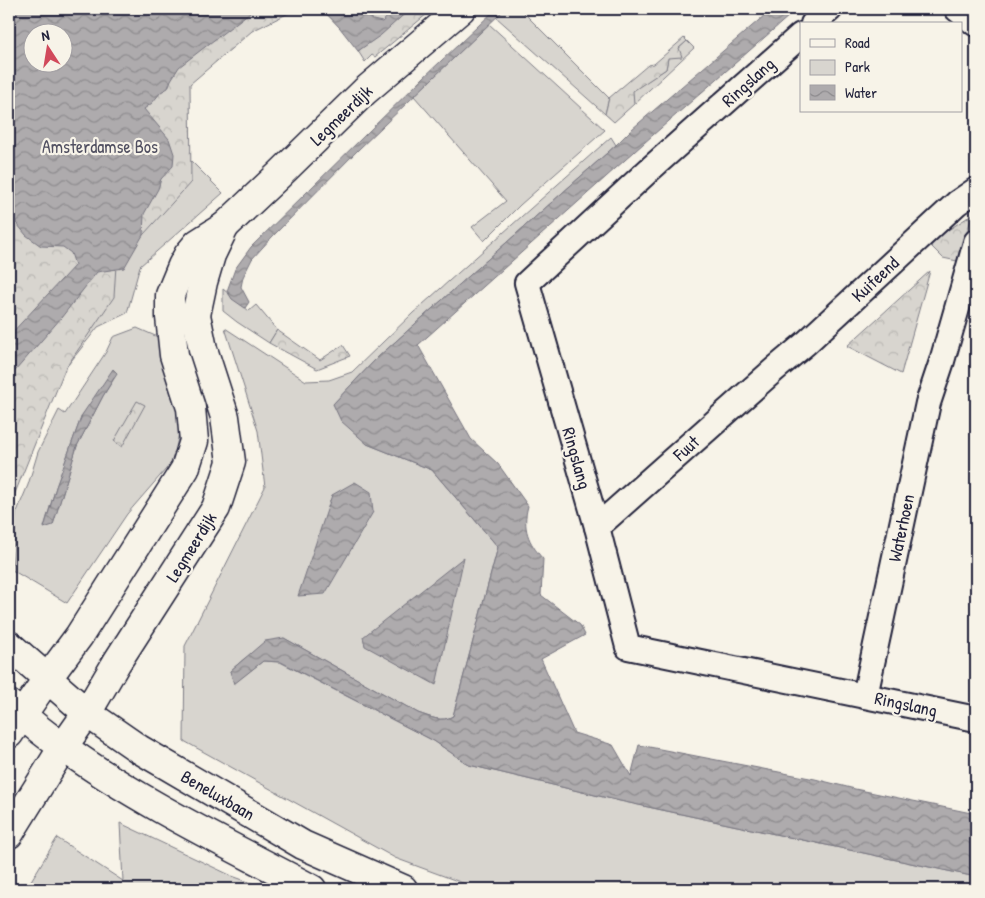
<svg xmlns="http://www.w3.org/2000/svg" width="985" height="898" font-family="'Patrick Hand',sans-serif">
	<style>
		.green { fill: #d8d5cf; stroke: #7d7c85; fill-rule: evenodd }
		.forest { fill: url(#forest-crowns); stroke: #7d7c85; fill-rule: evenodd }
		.water { fill: url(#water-waves); stroke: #76747f; fill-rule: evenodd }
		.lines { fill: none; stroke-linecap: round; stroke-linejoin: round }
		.street-casing { stroke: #22223b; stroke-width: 28 }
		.secondary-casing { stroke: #22223b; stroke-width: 31 }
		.primary-casing { stroke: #22223b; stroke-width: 31 }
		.street { stroke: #f7f3e8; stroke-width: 24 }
		.secondary { stroke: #f7f3e8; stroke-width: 28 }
		.primary { stroke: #f7f3e8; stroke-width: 28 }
		.labels { text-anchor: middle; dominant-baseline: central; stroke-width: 4.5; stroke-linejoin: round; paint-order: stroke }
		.street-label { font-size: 18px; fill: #22223b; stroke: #f7f3e8 }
		.park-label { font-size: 18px; fill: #504f60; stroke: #f7f3e8 }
	</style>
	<defs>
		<pattern id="forest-crowns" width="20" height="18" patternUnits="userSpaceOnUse" patternTransform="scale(1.25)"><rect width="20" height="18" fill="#d8d5cf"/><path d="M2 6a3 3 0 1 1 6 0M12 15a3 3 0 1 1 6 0" fill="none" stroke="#b9b7b3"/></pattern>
		<pattern id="water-waves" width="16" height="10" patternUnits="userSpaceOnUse" patternTransform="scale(1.25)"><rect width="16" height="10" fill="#aeabad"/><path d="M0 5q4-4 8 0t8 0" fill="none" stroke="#8d8b8e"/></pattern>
	</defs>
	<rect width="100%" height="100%" fill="#f7f3e8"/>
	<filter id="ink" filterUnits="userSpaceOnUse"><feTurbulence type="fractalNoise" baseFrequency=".02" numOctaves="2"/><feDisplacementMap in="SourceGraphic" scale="10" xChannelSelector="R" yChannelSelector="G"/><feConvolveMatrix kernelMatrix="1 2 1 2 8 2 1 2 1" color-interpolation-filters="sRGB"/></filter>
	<g filter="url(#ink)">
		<!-- green -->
		<g class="green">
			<polygon points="505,9 520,9 609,98 605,114 496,17"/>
			<polygon points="489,24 605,130 520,205 484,241 472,227 506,201 414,96"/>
			<polygon points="687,41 694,48 634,104 632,91 666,69 668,58"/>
			<path d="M611,137l5,8 -239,213 -44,46 34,40 65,26 66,77 -45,169c-11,7 -23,1 -35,-3l-134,-75 -39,20 -15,13 4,12 29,-22 17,1 154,79 35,24 151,36 356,76v12h-497l-84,-31 -211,-117 1,-95 80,-159 -7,-56 -33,-103 81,53 23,-1 23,-8 61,-59z"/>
			<polygon points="169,139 223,193 140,266 127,313 98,327 52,385 9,422"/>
			<polygon points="223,289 249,311 256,305 277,330 269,343 237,322 223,311"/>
			<path d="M137,328l23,10 23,77 -10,46 -46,53 -60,89 -55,-33 4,-56 12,-29 10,-33 21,-42 6,4 41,-62 7,-15zM117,374l-14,22 -26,50 -24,78 -9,3 12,-40 26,-72z"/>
			<polygon points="120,823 232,876 268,889 26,889 57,838 123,881"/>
		</g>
		<!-- forest -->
		<g class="forest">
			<path d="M9,9h288l-45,22 -62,53 1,98 -75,83 -2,32 -49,72 -52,129 -4,27zM32,32h30v30h-30z"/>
			<polygon points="321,9 433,9 375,57 372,55 365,62 358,51 363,47"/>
			<polygon points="684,38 687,41 679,48 682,57 668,58 666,69 633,91 634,104 614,122 605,114 609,98 648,65 654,64"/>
			<polygon points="973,214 957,261 943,258 928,243"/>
			<polygon points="930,271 901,374 847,346"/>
			<polygon points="277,330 320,360 343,345 350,356 317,369 269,343"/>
			<polygon points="137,401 145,405 122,447 114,441"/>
		</g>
		<!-- water -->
		<g class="water">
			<path d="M9,9h247l-7,4 -70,54 -8,13 -3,8 -7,4 -9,11 -8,6 25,30 5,15 -1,12 -12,13 -3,10 -14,25 -1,21 -19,33 -27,4 -36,46 -52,60v-42l66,-71 -4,-12 -8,-6 -22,-1 -15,-11 -17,-21zM62,32v30h-30v-30z"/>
			<polygon points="322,9 365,9 373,20 382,22 396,9 410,9 381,35 358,51 340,28"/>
			<polygon points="496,9 505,9 359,149 272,237 252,259 243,277 241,287 249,302 245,308 232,299 227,291 235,269 251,247 423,78"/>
			<path d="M772,9h25l-144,126 -235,210 53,94 27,25 30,42c-6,22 0,36 15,53l-2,36 39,30 5,10 -44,24 33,74 39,12 18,31 8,-31 176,34 40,10 121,25v63l-356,-76 -151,-36 -35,-24 -153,-79 -18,-1 -29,23 -4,-13 35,-30 19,-3 134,75c12,4 24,10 35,3l45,-169 -66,-77 -65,-26 -26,-23 -8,-17 44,-46 239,-213 16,-16z"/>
			<polygon points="113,369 117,373 103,396 77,446 53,525 44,528 56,487 82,415"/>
			<polygon points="355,482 371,492 373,512 325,594 298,596 332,495"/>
			<polygon points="464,557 436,685 365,646 363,637"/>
		</g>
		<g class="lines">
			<!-- street casing -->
			<g class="street-casing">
				<g id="street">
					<polyline points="957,9 976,24"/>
					<polyline points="813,24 830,9"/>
					<polyline points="801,35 649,170 527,283 597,527 628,647 976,719"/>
					<polyline points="597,527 775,369 806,343 957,203 976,190"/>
					<polyline points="865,696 928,403 942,361 976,242"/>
				</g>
			</g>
			<!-- secondary casing -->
			<g class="secondary-casing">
				<g id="secondary">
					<polyline points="47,679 79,636 185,469 194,441 191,408 174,355 170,317 170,295 182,266 188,255 198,243 225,226 279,175 365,91 461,9"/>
					<polyline points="87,713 117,662 216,508 231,462 225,417 203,349 196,315 203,282 211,255 225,226"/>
				</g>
			</g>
			<!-- primary casing -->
			<g class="primary-casing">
				<g id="primary">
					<polyline points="9,645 87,713 139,749 303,845 403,889"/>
					<path d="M9,704c17,15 35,30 54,43 76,55 166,98 249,142"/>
					<polyline points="9,734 47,679"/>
					<polyline points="9,834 63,747 87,713"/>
				</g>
			</g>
			<!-- street -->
			<use href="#street" class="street"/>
			<!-- secondary -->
			<use href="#secondary" class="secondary"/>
			<!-- primary -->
			<use href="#primary" class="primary"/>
		</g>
	</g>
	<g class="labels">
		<!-- street labels -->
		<g class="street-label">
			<text transform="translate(748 82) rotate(-42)">Ringslang</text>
			<text transform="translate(341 115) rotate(-44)">Legmeerdijk</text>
			<text transform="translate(875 279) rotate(-43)">Kuifeend</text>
			<text transform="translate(686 448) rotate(-42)">Fuut</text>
			<text transform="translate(577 458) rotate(74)">Ringslang</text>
			<text transform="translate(901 528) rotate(-78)">Waterhoen</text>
			<text transform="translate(191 547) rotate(-58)">Legmeerdijk</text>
			<text transform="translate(906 704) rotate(12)">Ringslang</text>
			<text transform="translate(218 795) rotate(30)">Beneluxbaan</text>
		</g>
		<!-- park labels -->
		<g class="park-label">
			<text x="100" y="146">Amsterdamse Bos</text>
		</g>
	</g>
	<!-- margin -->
	<rect width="985" height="898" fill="none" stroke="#f7f3e8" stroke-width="30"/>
	<rect x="15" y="15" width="955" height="868" fill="none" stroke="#22223b" stroke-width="2" filter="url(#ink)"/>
	<!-- legend -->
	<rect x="800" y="22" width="162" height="90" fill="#f7f3e8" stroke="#a29fa3"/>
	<rect x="810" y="39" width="25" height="8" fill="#f7f3e8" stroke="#a29fa3"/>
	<text x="845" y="48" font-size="15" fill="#22223b">Road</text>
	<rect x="810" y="60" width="25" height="15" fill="#d8d5cf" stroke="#a29fa3"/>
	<text x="845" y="72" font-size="15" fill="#22223b">Park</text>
	<rect x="810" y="85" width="25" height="15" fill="url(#water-waves)" stroke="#a29fa3"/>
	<text x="845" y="98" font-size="15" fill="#22223b">Water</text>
	<!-- north arrow -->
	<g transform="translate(48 48) rotate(348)"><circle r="24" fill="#f7f3e8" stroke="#a29fa3"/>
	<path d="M0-4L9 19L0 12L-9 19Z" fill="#d1495b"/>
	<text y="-8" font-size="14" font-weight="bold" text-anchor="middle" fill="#22223b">N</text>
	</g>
</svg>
